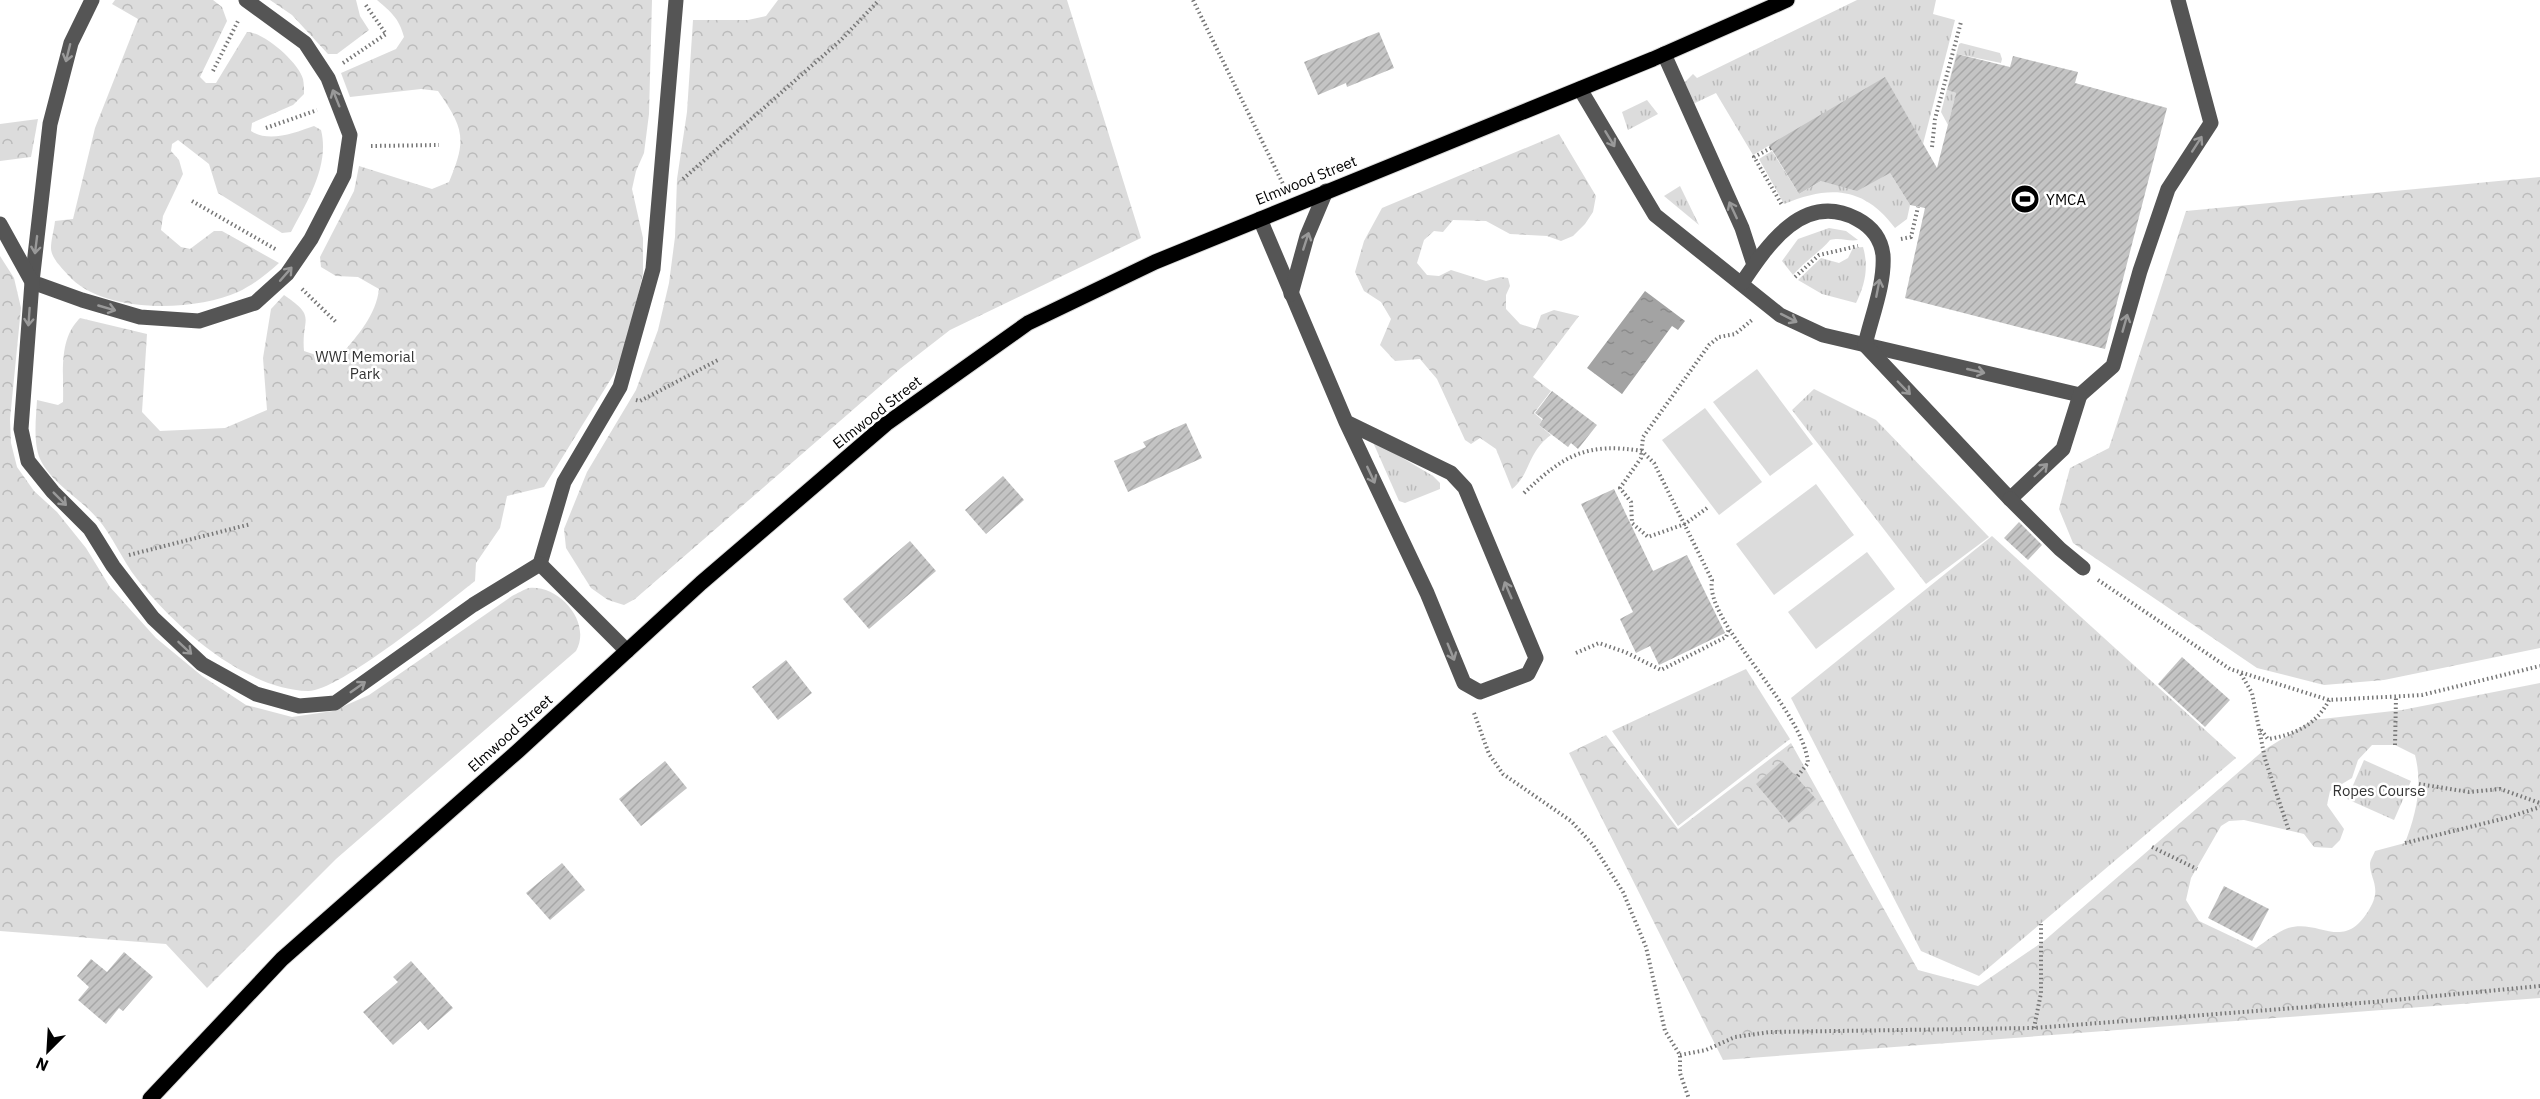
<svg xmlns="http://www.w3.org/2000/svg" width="2540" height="1099" font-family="'IBM Plex Sans',sans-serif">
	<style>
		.grass { fill: url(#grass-tufts) }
		.forest { fill: url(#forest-crowns); fill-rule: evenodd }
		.pitch { fill: #dcdcdc }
		.water { fill: url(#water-ripples) }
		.building { fill: url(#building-hatch) }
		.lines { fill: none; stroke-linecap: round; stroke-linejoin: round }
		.major-casing { stroke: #dbdbdb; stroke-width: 17 }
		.path { stroke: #777; stroke-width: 4; stroke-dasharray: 1.5 3; stroke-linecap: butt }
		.minor { stroke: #555; stroke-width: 15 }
		.major { stroke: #000; stroke-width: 15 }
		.oneway { stroke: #999 }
		.labels { text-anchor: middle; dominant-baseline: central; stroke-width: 5; stroke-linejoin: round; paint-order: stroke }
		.street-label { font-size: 15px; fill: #000; stroke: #fff }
		.poi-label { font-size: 15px; fill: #000; stroke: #fff; text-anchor: start }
		.park-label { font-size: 15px; fill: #333; stroke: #fff }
	</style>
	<defs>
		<pattern id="grass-tufts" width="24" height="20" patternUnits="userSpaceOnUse" patternTransform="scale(1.5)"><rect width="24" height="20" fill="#dcdcdc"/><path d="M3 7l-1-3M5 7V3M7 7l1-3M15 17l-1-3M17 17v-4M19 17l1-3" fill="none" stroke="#bbb"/></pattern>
		<pattern id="forest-crowns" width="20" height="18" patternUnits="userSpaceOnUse" patternTransform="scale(1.5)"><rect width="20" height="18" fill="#dcdcdc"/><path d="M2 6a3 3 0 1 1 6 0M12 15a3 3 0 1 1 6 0" fill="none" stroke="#bbb"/></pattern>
		<pattern id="water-ripples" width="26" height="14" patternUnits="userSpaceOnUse" patternTransform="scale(1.5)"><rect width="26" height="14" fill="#a3a3a3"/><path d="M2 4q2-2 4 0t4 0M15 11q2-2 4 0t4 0" fill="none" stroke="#8b8b8b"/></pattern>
		<pattern id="building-hatch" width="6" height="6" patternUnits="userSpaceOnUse" patternTransform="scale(1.5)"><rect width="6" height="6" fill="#c4c4c4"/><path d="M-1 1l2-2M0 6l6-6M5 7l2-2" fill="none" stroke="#a7a7a7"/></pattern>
	</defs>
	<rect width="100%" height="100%" fill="#fff"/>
	<!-- grass -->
	<g class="grass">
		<polygon points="1857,0 1936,0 1933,14 1955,20 1923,144 1885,78 1753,155 1716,93 1693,104 1685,82 1693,74 1697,78"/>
		<polygon points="1961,43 2000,53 2002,59 2001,63 1957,54 1947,90 1956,93 1948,125 1941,112 1959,44"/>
		<polygon points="1647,100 1658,114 1628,130 1622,112"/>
		<path d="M1772,151l27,43 22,-13 69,-8 20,32 -3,14 -12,9c-31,-42 -66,-43 -111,-24l-25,-45z"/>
		<polygon points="1680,186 1699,225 1664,196"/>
		<path d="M1829,228l17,3 12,9c-10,2 -17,-3 -28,0 -10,12 -25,21 -37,35l-11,-14 16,-22z"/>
		<path d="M1863,247c6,20 2,38 -7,56l-34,-9 -24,-14 23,-22 18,5 9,-5 5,-10z"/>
		<polygon points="1814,389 1876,420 1989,537 1926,584 1792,410"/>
		<polygon points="1372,440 1433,476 1440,483 1440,489 1405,503 1399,501"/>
		<polygon points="1992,536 2236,758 1979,976 1921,951 1791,698"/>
		<polygon points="1746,669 1790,739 1678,826 1612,731"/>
		<polygon points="2364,760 2411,781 2394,820 2347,799"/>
	</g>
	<!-- forest -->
	<g class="forest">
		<path d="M115,0h98l9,7 5,14 -27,56 6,6h10l31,-51c17,0 52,31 56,47 1,5 1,10 1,15l-11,11 -41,18 -1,8c18,12 43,2 63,-5l7,4c9,35 -14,72 -30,102l-9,1 -64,-40 -9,-29 -31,-24 -6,4 -1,7 8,9 4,14 -20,42 -2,14 20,17 9,2 24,-18h8l57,32c-12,11 -26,22 -41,29 -44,20 -136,22 -170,-17 -6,-7 -17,-17 -17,-27 0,-8 3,-18 4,-27l18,-2 22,-91 43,-109 -26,-15z"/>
		<polygon points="270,0 356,0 360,16 369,30 337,54 328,54 292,15"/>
		<path d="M377,0h275l-3,114 -5,39 -8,18 -4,18 11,49v36l-9,38 -10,42 -10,20 -70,113 -37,9 -7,32 -24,35 -1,18c-28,22 -137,111 -167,110 -64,-2 -133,-64 -171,-112 -15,-19 -24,-43 -40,-61 -17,-20 -45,-34 -57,-59 -7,-17 -4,-41 -3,-59l21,5 5,-3c1,-30 -5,-62 17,-84l67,16 -5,78 18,19 65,-3 42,-18 -4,-52 8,-49 13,-14c34,23 17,22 20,56l18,6 19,-2c17,-20 35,-40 38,-66l-21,-12 -22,-1 -15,-9 -1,-10 34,-66 5,-25 73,23 17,-7c18,-42 15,-54 -11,-91l-17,-2 -71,8 -9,-24 55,-24 8,-12c-5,-19 -13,-25 -27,-37z"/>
		<polygon points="778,0 1067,0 1141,238 950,330 901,368 635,599 624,605 608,600 591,588 566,548 564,529 587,472 636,390 658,330 669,283 675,237 677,179 687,112 693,20 748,20 766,16"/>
		<polygon points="38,119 31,157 0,161 0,124"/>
		<path d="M1559,134l37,62 -3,16 -8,12 -12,12 -12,5 -14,-5 -37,-2 -24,-13 -33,-1 -10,12 -9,-1 -10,9 -7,23 10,12 12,1 12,-6 35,11 15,-4 7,1 2,8 -4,9v14l14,15 16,5 5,-14 13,-5 25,6 -46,61 18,14 -17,22 8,7 -3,5 12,10c-24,17 -20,39 -39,54l-16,-40 -16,-11 -9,6 -6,-4 -28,-61 -17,-20 -25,2 -15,-16 11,-26 -10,-17 -17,-11 -9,-19 9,-31 18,-33z"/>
		<polygon points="2540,177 2540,648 2384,680 2324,685 2257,668 2073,543 2059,509 2070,468 2109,448 2186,211"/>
		<path d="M0,256l14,22 7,30 -11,111 1,24 6,24 17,24 23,21 29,36 24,39 46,51 46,38 44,29 46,12 41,-6 36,-16 143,-99c5,-2 12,-7 17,-8 31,-3 63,35 47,63l-240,208 -129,129 -41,-44 -166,-13z"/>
		<path d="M2540,683v315l-817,62 -154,-307 37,-18 72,94 113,-86 127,227 60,16 66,-45 220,-191 49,-30 89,-10zM2372,745h23l20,10c8,31 1,59 -10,88l-30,8c-1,3 -5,9 -5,13 0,15 12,24 0,44 -26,46 -50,10 -82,20 -11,4 -23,14 -32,20l-57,-27 -13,-21 5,-22 30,-52 8,-5 15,-1 60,14 10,13 18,1 8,-8 4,-11 -17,-24 3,-14 22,-13 6,-18z"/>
	</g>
	<!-- pitch -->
	<g class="pitch">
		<polygon points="1757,369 1813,444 1770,476 1713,402"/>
		<polygon points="1705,408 1762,482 1719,515 1662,440"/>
		<polygon points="1816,484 1854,535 1774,595 1736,544"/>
		<polygon points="1867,552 1895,589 1816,649 1788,612"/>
	</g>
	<!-- water -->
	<polygon class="water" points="1645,291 1685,321 1678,330 1672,326 1622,394 1587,368"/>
	<!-- building -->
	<g class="building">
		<polygon points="1379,32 1394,68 1347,87 1346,83 1318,95 1304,62"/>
		<polygon points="1957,54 2010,67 2013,56 2078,72 2075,83 2167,108 2105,349 1905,298 1925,208 1910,205 1890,173 1857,191 1821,181 1799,194 1769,145 1885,77 1937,168 1956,93 1947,90"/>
		<polygon points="1552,391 1597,425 1578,449 1571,443 1568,447 1539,425 1543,419 1535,413"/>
		<polygon points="1186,423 1202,458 1128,492 1114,461 1146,447 1143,442"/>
		<polygon points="1003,476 1024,500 986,534 965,510"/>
		<polygon points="1614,489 1653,571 1687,555 1725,633 1659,665 1650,646 1636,653 1620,619 1633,612 1581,504"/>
		<polygon points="2019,522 2042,545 2028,560 2004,538"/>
		<polygon points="910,541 936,571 869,629 843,599"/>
		<polygon points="2182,657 2230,700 2205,727 2158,684"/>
		<polygon points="786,660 812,693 778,720 752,687"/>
		<polygon points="665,761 687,788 641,826 619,799"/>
		<polygon points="1782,761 1816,799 1789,823 1756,784"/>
		<polygon points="562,863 585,890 550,920 526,893"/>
		<polygon points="2224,886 2269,909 2252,941 2208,918"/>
		<polygon points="124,952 153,977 123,1011 119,1008 106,1024 78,1000 89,987 77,976 91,959 107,972"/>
		<polygon points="411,961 453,1008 428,1030 420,1021 393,1045 363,1012 398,982 393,977"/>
	</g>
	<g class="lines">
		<!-- major casing -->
		<g class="major-casing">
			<polyline id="major" points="150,1099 282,959 518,751 701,583 886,424 1028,323 1155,262 1653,59 1787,0"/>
		</g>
		<!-- path -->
		<g class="path">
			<polyline points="1193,0 1285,188"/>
			<polyline points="343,63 386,34 365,4"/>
			<polyline points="213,71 238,21"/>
			<polyline points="266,128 317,110"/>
			<polyline points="371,146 439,145"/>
			<polyline points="1932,147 1935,119 1961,22"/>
			<polyline points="1771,148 1754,157 1782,205"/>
			<polyline points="683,179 841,40 879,0"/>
			<polyline points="192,201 277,250"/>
			<polyline points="1901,239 1911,237 1918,207"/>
			<polyline points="1795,277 1819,255 1858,246"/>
			<polyline points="302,289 336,322"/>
			<polyline points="636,400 640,401 718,360"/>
			<path d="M1524,493c40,-38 63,-51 118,-42l12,12 58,117c-8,42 91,128 96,183l-12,15"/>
			<polyline points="1707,508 1685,524 1648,537 1632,523 1631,502 1620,488 1641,458 1643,437 1709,345 1719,337 1735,334 1752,320"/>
			<polyline points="129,555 251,524"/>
			<polyline points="2098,580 2230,669 2329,700 2422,695 2540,666"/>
			<polyline points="1576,653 1599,643 1625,652 1661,670 1726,637 1729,629"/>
			<polyline points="2241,674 2252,693 2265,759 2289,831"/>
			<polyline points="1474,713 1489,754 1503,774 1571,821 1593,845 1623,892 1646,947 1665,1031 1680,1055 1680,1073 1689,1099"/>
			<path d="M2261,730l7,9c27,-4 49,-15 61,-39"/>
			<polyline points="2395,745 2396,697"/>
			<polyline points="2419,784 2469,792 2500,789 2540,803"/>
			<polyline points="2405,843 2506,818 2540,807"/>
			<polyline points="2152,847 2197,869"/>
			<polyline points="2034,1028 2041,993 2041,924"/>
			<polyline points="1680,1055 1706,1050 1735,1037 1770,1032 2034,1028 2373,1002 2540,986"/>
		</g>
		<!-- minor -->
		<g class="minor">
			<polyline points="92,0 71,43 50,124 32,282 82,300 140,317 199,321 255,303 287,274 311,239 344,175 350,135 328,78 305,43 246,0"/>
			<polyline points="1664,54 1742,228 1754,265"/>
			<polyline points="1580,89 1655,215 1780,315 1823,335 2080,395 2113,366 2140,271 2168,189 2211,123 2178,0"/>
			<polyline points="1260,219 1346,422 1427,593 1464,683 1480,692 1528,674 1536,658 1465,488 1451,473 1346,422"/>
			<polyline points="0,224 32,282 21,429 28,461 53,492 90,529 113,566 153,618 202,664 256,694 299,706 335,703 473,605 540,564 564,482 620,387 653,269 676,0"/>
			<path d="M1742,283c26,-39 62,-92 115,-64 15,8 24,19 26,36 2,29 -12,63 -18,90l145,154 53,-50 17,-54"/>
			<polyline points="1291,294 1307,236 1326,191"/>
			<polyline points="2010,499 2060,549 2083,568"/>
			<polyline points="540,564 627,651"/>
		</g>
		<!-- major -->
		<use href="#major" class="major"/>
	</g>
	<!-- one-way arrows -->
	<defs><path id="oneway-shaft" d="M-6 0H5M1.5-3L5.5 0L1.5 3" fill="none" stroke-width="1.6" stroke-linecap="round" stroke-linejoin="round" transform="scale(1.5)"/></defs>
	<g class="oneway">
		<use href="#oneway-shaft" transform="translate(68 53) rotate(104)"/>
		<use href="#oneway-shaft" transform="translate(336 98) rotate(-112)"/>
		<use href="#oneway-shaft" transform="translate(1610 139) rotate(59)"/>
		<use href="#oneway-shaft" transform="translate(2197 144) rotate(-57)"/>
		<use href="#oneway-shaft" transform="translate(1733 210) rotate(-115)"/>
		<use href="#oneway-shaft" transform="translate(1306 241) rotate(-72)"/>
		<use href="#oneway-shaft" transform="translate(36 245) rotate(97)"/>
		<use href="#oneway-shaft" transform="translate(286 274) rotate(-49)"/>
		<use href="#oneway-shaft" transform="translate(1878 288) rotate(-79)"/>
		<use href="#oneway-shaft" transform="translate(107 308) rotate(16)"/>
		<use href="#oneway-shaft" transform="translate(29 317) rotate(94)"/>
		<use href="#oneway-shaft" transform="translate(1789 318) rotate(27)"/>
		<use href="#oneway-shaft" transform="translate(2125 323) rotate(-74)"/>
		<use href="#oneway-shaft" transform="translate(1976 371) rotate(13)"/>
		<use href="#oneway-shaft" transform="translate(1904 388) rotate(46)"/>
		<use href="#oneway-shaft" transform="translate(2041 470) rotate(-44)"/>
		<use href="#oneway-shaft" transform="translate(1371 475) rotate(65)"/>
		<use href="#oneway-shaft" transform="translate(60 499) rotate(45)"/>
		<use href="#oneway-shaft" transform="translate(1508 590) rotate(-113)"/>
		<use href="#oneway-shaft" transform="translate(185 648) rotate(43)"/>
		<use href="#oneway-shaft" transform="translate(1451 652) rotate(68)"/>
		<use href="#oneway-shaft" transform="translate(358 687) rotate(-35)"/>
	</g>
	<!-- icons -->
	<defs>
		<g id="stadium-disc" transform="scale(1.5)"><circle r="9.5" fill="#000" stroke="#fff"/><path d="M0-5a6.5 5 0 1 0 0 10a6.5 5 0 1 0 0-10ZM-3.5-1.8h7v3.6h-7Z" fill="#fff"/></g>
	</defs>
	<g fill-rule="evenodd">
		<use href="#stadium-disc" x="2025" y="199"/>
	</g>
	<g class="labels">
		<!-- street labels -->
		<g class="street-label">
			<text transform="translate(1306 180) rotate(-22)">Elmwood Street</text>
			<text transform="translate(877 412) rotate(-38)">Elmwood Street</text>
			<text transform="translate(510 733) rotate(-42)">Elmwood Street</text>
		</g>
		<!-- poi labels -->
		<g class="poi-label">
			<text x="2046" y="199">YMCA</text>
		</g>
		<!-- park labels -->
		<g class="park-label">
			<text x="365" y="356">WWI Memorial<tspan x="365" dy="17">Park</tspan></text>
			<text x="2379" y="790">Ropes Course</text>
		</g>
	</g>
	<!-- north arrow -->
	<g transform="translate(48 1051) rotate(204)" stroke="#ffffff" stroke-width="4.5" paint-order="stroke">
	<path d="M0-4.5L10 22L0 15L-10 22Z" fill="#000000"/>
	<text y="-9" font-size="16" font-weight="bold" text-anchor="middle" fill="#000000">N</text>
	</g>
</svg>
